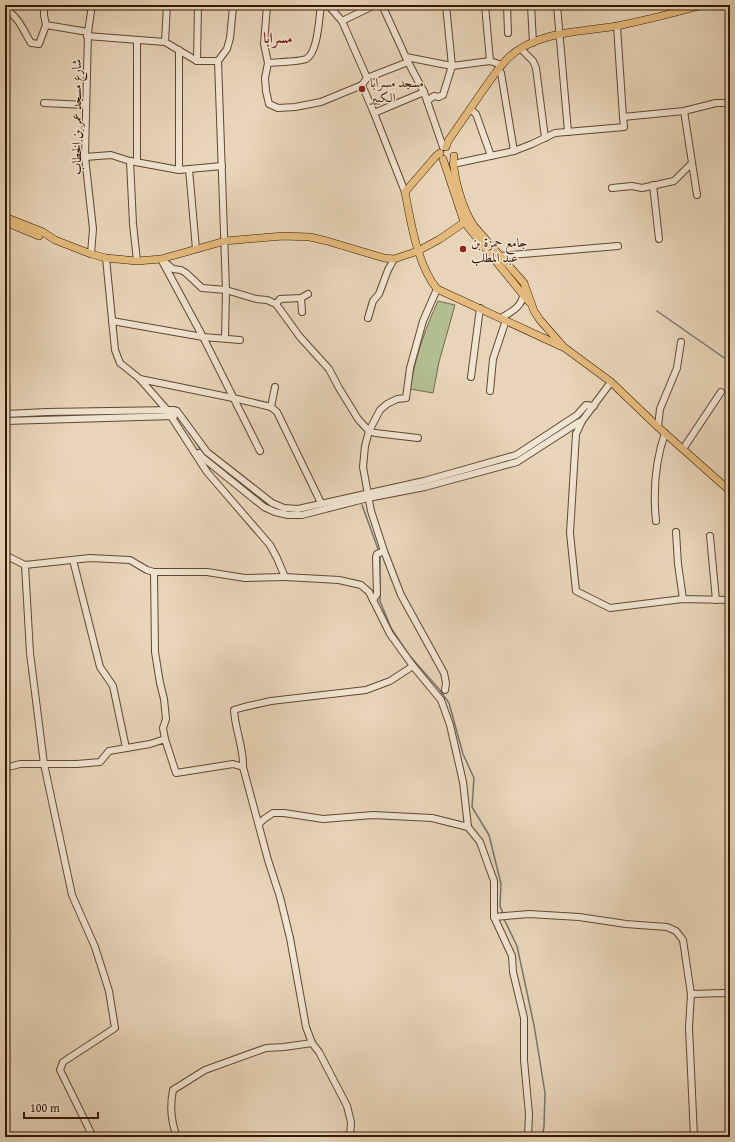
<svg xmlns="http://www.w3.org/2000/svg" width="735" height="1142" font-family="'Gentium Book Plus',Amiri,serif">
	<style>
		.green { fill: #b2be92; stroke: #746b49 }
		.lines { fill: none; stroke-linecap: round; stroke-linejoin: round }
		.stream { stroke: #737670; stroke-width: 1.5 }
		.minor-casing { stroke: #62472e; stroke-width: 8 }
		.major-casing { stroke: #351800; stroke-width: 8 }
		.minor { stroke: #f0e4d2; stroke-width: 6 }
		.major { stroke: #e4ba7c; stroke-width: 7 }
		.poi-dot { fill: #8f2418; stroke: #f0e4d2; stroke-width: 1.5 }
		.labels { text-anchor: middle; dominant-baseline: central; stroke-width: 3; stroke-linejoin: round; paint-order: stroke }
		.poi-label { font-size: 13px; fill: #351800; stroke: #f0e4d2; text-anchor: start }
		.street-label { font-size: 13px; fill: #351800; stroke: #f0e4d2 }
		.quarter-label { font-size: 15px; font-weight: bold; fill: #7a1f14; stroke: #f0e4d2 }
	</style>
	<rect width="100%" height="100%" fill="#e8d5b9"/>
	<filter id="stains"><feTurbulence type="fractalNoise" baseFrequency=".005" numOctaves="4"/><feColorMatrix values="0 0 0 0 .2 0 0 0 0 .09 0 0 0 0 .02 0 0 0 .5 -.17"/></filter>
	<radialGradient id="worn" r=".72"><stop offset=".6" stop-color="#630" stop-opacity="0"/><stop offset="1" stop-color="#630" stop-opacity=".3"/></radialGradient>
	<!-- green -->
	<path class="green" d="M438,301l17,4 -16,57 -6,31 -23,-4c5,-31 15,-60 28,-88z"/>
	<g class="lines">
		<!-- stream -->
		<g class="stream">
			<polyline points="657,311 730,362"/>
			<polyline points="23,416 134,414"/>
			<polyline points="5,417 12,417"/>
			<polyline points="188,430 204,455 262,501 280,510"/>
			<polyline points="529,451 580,416 584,412"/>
			<polyline points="484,467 520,456"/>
			<polyline points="362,505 378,549"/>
			<polyline points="284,511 300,511"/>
			<polyline points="380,557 380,601 391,628 409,655 439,689 449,703 463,754 474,778 472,807 489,835 501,884 500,906 503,913"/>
			<polyline points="504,919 517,946 534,1025 545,1093 544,1127 542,1137"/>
		</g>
		<!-- minor casing -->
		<g class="minor-casing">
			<g id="minor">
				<polyline points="44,5 44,15 46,25"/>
				<polyline points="267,5 264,44 268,63 265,78 266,91 269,104 278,108 295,107 321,102 362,85"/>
				<polyline points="328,5 342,21 367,78 362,85 374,113 405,192"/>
				<polyline points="382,5 408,62 424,92 443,147"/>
				<polyline points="485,5 490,61"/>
				<polyline points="507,5 508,33"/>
				<polyline points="531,5 533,43"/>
				<polyline points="557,5 568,132"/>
				<path d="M5,9c14,8 18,21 26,34l8,1 7,-19 42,7"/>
				<polyline points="342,21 375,5"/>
				<polyline points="617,26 623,117 684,111 716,103 730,103"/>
				<polyline points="87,36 165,42 197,61 218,61"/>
				<polyline points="137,40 137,162"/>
				<polyline points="165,42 167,5"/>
				<polyline points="521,49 533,61 536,68 545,138"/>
				<polyline points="406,57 452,66 490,61 502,65"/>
				<polyline points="197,61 198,5"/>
				<path d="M268,63c8,-1 31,-1 38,-4 12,-6 13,-41 15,-54"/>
				<polyline points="498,69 501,73 514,151"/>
				<polyline points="367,78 408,62"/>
				<polyline points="427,101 434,96 439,97 443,95 452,66 446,5"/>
				<polyline points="44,103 86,105"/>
				<polyline points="470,109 476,114 491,156"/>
				<polyline points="684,111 697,195"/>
				<polyline points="374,113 424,92"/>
				<polyline points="85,157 111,155 130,161 179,170 222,166"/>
				<polyline points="130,161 133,224 137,261"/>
				<polyline points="453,164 514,151 532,144 555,133 624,127 623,117"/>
				<polyline points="189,169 196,249"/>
				<polyline points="179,170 179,50"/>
				<polyline points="653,185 659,239"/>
				<polyline points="612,188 632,186 642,188 674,181 692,163"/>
				<polyline points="91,254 93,229 85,157 88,32 92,5"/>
				<polyline points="500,256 618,246"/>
				<polyline points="106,258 115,350 120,363 140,379 167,410 207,472 270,545 277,558 285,577 339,580 361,585 369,592 390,634 413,666 441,700 450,725 463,782 468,827 480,842 494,881 494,917 512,956 513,972 524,1018 524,1060 529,1114 528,1137"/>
				<polyline points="437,289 423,321 410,368 406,398 397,399 387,404 380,410 369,431 365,446 363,467 371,511 384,551 401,595 444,673 446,683 445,690"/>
				<polyline points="301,298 302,312"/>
				<polyline points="276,304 280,299 301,298 308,294"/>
				<polyline points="368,318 373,301 379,294 388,270 394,259"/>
				<path d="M501,318c10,-6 22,-12 22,-24"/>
				<polyline points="112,321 203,337 240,340"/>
				<polyline points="225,338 226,290 218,61 227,49 230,38 233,7 235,5"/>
				<polyline points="471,377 480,308"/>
				<polyline points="140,379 233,398 271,407 277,412 321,503"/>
				<polyline points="611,382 582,421 576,434 570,533 576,591 610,608 683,599 730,600"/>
				<polyline points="490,391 493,359 506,320"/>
				<polyline points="271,407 275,387"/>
				<polyline points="5,414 47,412 173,410 177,411 207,452 272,503 284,508 298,509 424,481 516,455 577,415 586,405 594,406"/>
				<polyline points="5,421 174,416"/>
				<polyline points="658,427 660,409 677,368 681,342"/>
				<polyline points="683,449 721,392"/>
				<polyline points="260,451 203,337 161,259 173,269 181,270 186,273 202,288 226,290 256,299 267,300 276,304 300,337 329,369 339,388 358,419 369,431 375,433 418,438"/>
				<polyline points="199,453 202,457 264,507 275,512 288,515 302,515 368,498 425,487 517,462 579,422 582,421"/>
				<path d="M656,521c-3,-30 -1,-59 9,-88"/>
				<polyline points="676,532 678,564 683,599"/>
				<polyline points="710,536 716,600"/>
				<polyline points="5,555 25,565 30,653 44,764 72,895 95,947 109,991 115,1028 63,1062 60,1070 93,1137"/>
				<polyline points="73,560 100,667 113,686 126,748"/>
				<polyline points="25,565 90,558 130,560 147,570 154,572 207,572 245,578 285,577"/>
				<polyline points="154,572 155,652 160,683 164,699 166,719 163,728 165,739"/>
				<polyline points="373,600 377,594 376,557 377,554 384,551"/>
				<path d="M243,767c1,-19 -8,-37 -9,-57l10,-3 27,-6 95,-11 24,-9 23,-15"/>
				<polyline points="5,768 20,764 77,764 100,762 109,751 150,744 165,739 176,773 233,764 243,767 268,860 280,897 290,938 306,1027 312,1043 319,1052 347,1106 351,1122 350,1137"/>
				<polyline points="259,824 264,819 273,813 284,813 323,819 373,815 432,818 468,827"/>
				<polyline points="494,917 529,914 579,917 626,924 667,927 676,931 683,940 691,994 689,1027 694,1137"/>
				<polyline points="691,994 724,993 730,994"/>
				<path d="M177,1137c-6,-15 -7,-32 -4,-47l32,-20 61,-22 18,-1 28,-4"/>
			</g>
		</g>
		<!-- major casing -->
		<g class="major-casing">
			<g id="major">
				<path d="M446,147l2,-6c12,-17 24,-35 36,-52 8,-11 15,-22 24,-31 28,-27 74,-26 109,-32 29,-6 57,-13 86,-21"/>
				<path d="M440,153l-4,3 -31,36c6,31 12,72 32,97l128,59 46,34 47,45 72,64"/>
				<path d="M454,156c-2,19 9,54 20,70l50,57 10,28 6,9 22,25"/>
				<polyline points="443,159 464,222 529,302"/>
				<polyline points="5,217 43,232 55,240 91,254 106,258 137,261 161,259 225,241 283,236 310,237 327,241 384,258 394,259 418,251 440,239 469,219"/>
				<polyline points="5,222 39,236"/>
			</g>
		</g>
		<!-- minor -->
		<use href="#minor" class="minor"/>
		<!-- major -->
		<use href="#major" class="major"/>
	</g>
	<!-- markers -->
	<g class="poi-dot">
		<circle cx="362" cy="89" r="4"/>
		<circle cx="463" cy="249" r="4"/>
	</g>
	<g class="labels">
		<!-- poi labels -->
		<g class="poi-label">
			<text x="370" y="82">مسجد مسرابا<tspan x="370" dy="15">الكبير</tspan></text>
			<text x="471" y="242">جامع حمزة بن<tspan x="471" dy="15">عبد المطلب</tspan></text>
		</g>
		<!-- street labels -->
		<g class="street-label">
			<text transform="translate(76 117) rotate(-90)">شارع مسجد عمر بن الخطاب</text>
		</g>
		<!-- quarter labels -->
		<g class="quarter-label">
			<text x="278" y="37">مسرابا</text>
		</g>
	</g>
	<!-- margin -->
	<rect width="735" height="1142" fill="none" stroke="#e8d5b9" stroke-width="20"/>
	<rect x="6" y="6" width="723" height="1130" fill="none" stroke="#351800" stroke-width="2"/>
	<rect x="10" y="10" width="715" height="1122" fill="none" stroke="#351800"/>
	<!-- scale -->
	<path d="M24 1112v6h74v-6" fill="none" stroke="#351800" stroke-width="2"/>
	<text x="30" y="1112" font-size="12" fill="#351800" stroke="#f0e4d2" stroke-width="3" paint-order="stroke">100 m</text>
	<rect width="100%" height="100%" filter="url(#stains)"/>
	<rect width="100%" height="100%" fill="url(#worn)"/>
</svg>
